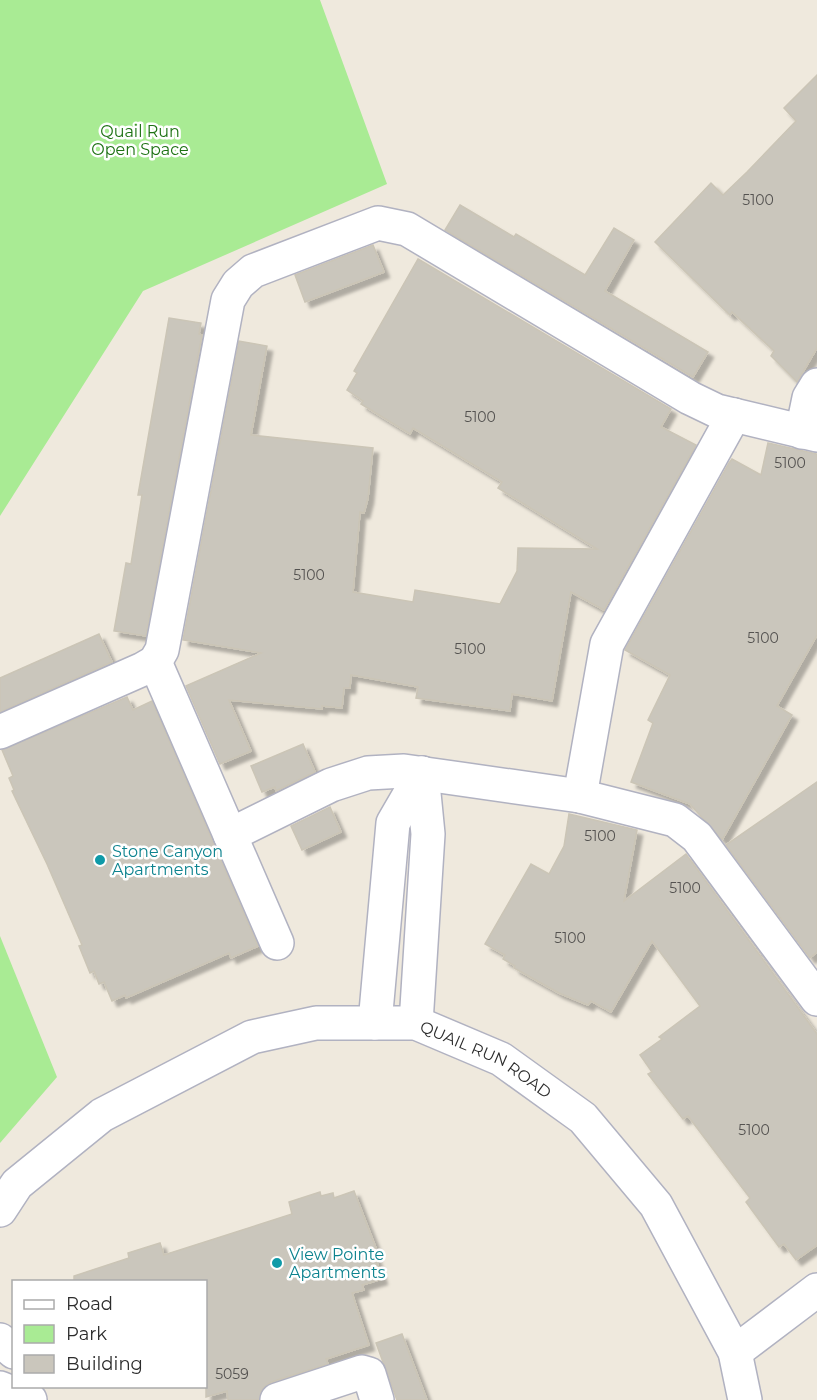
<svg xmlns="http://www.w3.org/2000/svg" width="817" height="1400" font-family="Montserrat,sans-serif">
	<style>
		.green { fill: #a9eb94 }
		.building { fill: #cac6bc; stroke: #cbc5b6; stroke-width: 1.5; filter: url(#shadow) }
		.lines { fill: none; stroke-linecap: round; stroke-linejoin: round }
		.minor-casing { stroke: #b1b2c1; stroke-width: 36 }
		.minor { stroke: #fff; stroke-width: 33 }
		.culture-dot { fill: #0f9aa8; stroke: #fff; stroke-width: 2 }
		.labels { text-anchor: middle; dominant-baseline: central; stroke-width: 5; stroke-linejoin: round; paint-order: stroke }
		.number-label { font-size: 14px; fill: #545250 }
		.park-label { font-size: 16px; fill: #1d7213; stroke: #fff }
		.culture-label { font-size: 16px; fill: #0d838f; stroke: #fff; text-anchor: start }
		.street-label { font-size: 16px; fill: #2c2c2c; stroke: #fff }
	</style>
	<defs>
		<filter id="shadow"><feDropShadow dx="5.5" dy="5.5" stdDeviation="1.5" flood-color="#0004"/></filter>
	</defs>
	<rect width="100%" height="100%" fill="#efe9dd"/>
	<!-- green -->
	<g class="green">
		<polygon points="0,0 320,0 387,184 143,291 0,516"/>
		<polygon points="0,936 57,1077 0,1143"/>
	</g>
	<!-- building -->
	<g class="building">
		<polygon points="817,75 817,348 797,382 771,356 774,351 732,312 730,315 655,242 711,183 723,195 747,172 796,121 784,108"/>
		<polygon points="460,205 514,237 516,234 585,275 614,228 634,240 605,291 708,352 693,377 445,230"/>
		<polygon points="373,245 384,272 305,302 295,275"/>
		<polygon points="418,259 671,409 661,427 696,445 604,610 571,592 552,701 512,694 510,711 416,698 418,687 351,675 350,688 344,688 342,708 322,706 322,709 229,700 251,751 220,764 186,686 261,653 183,640 239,341 267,346 251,435 373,448 368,498 364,513 360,512 353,592 413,602 415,590 500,604 517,571 518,548 597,549 498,488 502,482 413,428 410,434 361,404 363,401 347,390 357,373 354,371"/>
		<polygon points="169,318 201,323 199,334 202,335 146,636 114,631 126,563 131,564 142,495 138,495"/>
		<polygon points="768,443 817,454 817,635 777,706 792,715 722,840 690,804 631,782 653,723 648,720 670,675 625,650 729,463 732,459 761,475"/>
		<polygon points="99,634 112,662 0,712 0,678"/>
		<polygon points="127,697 133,710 152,701 258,946 231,958 229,953 126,998 125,995 112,1001 104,982 99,984 94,971 90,973 79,946 82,945 47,864 12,791 14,790 9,778 13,776 2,750"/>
		<polygon points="303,744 315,772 276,791 275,787 262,792 251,766"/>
		<polygon points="817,782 817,952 810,958 726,845"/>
		<polygon points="330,807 341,832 302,850 291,826"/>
		<polygon points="569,814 637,830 624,901 686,854 817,1034 817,1245 796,1260 784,1244 779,1247 746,1202 750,1198 688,1116 683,1119 648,1074 652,1072 640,1055 662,1039 659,1037 700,1006 652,941 611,1012 591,1001 588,1005 559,993 514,968 515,966 503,959 505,955 485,944 531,864 549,874 564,846"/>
		<polygon points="354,1191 376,1248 373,1249 382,1279 362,1285 364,1290 352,1293 369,1345 326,1359 328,1364 271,1382 263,1388 259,1400 228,1400 227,1391 206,1397 206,1281 74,1281 74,1276 129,1258 128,1253 160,1243 164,1255 292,1214 289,1202 320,1192 321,1196 333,1193 334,1198"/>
		<polygon points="402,1334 427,1400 397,1400 376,1343"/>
	</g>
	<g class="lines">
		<!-- minor casing -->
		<g class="minor-casing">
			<g id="minor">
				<polyline points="802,432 809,398 817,385"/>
				<polyline points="155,662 277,943"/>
				<polyline points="0,732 143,669 155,662 162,650 228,300 238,284 253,271 378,223 407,229 690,398 717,411 817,435"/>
				<polyline points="580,796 607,644 734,415"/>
				<polyline points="230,835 331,785 368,773 404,771 580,796 675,820 697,837 817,999"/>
				<polyline points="375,1023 393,823 422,773"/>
				<polyline points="416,1023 428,834 422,773"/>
				<path id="s1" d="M0,1210l17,-26 85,-69 150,-78 64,-14h100l85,36 82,59 73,87 79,147 10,48"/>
				<polyline points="0,1340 14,1352"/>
				<polyline points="735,1352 817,1290"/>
				<polyline points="0,1388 30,1400"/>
				<polyline points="277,1400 362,1372 369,1374 377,1400"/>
			</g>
		</g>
		<!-- minor -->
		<use href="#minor" class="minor"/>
	</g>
	<!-- markers -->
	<g class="culture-dot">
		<circle cx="100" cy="860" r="6"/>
		<circle cx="277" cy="1263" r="6"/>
	</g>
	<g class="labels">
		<!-- number labels -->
		<g class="number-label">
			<text x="758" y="200">5100</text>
			<text x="480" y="417">5100</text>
			<text x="790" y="463">5100</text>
			<text x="309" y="575">5100</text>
			<text x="763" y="638">5100</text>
			<text x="470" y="649">5100</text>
			<text x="600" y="836">5100</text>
			<text x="685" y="888">5100</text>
			<text x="570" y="938">5100</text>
			<text x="754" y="1130">5100</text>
			<text x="232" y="1374">5059</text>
		</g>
		<!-- park labels -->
		<g class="park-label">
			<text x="140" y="131">Quail Run<tspan x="140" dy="18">Open Space</tspan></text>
		</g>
		<!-- culture labels -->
		<g class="culture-label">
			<text x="112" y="851">Stone Canyon<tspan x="112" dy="18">Apartments</tspan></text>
			<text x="289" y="1254">View Pointe<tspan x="289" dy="18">Apartments</tspan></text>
		</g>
		<!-- street labels -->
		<g class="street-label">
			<text stroke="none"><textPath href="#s1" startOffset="554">QUAIL RUN ROAD</textPath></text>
		</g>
	</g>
	<!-- legend -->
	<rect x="12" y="1280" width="195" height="108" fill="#ffffff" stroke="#ababab" stroke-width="1.5"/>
	<rect x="24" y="1300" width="30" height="9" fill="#ffffff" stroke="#ababab" stroke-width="1.5"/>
	<text x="66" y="1310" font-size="18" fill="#2c2c2c">Road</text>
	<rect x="24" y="1325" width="30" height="18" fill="#a9eb94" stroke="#ababab" stroke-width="1.5"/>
	<text x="66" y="1340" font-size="18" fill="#2c2c2c">Park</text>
	<rect x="24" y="1355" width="30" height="18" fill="#cac6bc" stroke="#ababab" stroke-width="1.5"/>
	<text x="66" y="1370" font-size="18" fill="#2c2c2c">Building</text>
</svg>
